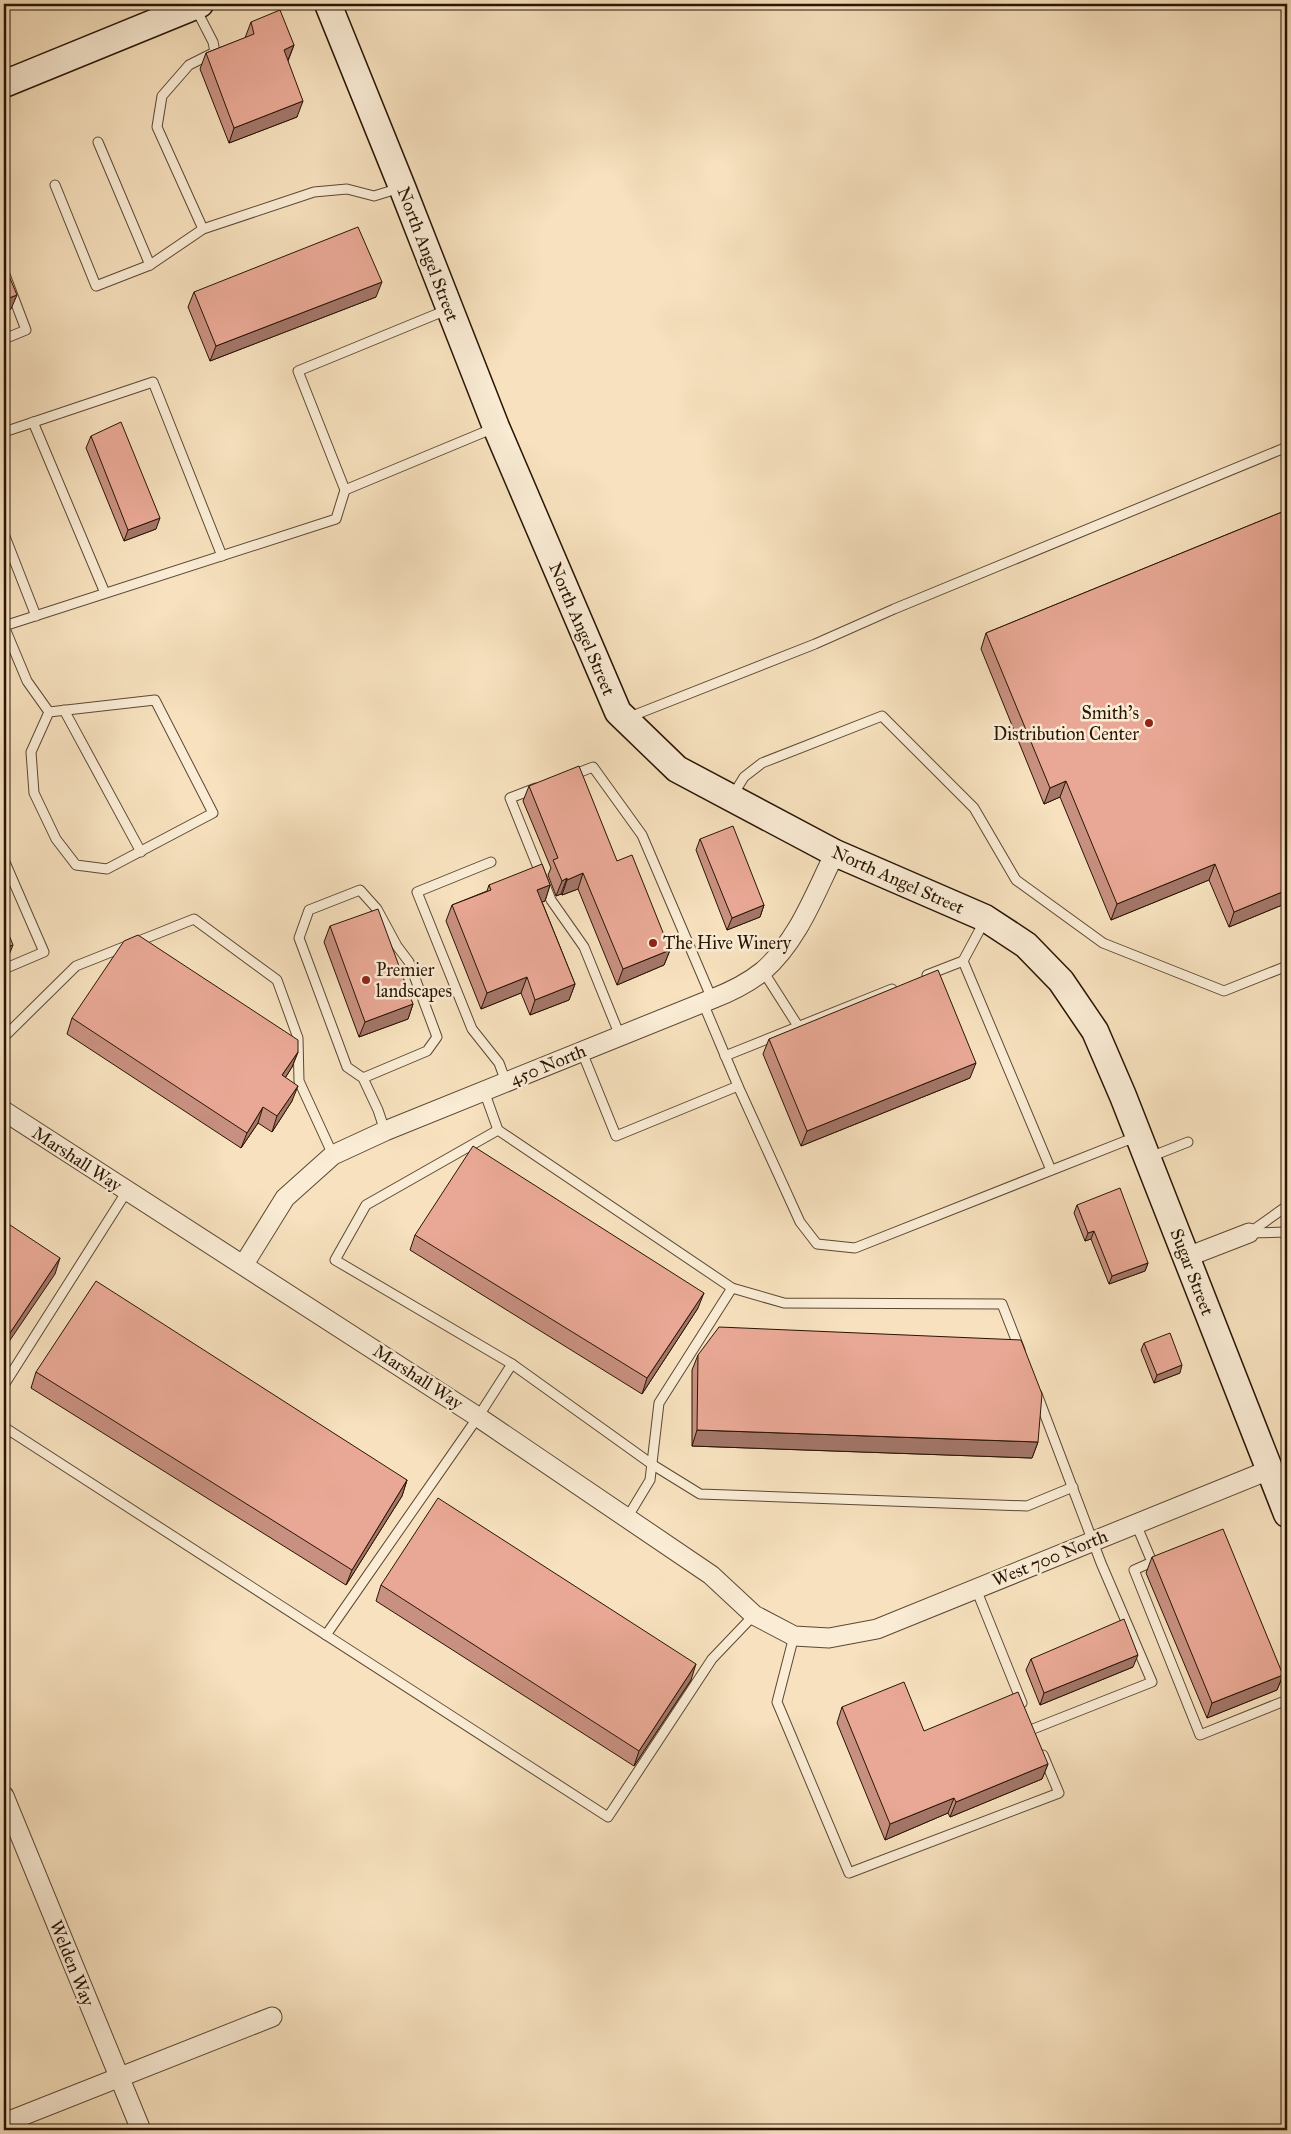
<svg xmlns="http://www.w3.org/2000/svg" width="1291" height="2134" font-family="'IM FELL Great Primer',serif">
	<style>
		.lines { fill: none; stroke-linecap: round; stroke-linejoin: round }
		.lane-casing { stroke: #5c4832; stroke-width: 11 }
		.street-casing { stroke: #5c4832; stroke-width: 21 }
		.secondary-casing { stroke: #291504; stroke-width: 29 }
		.lane { stroke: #faecd5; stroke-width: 9 }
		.street { stroke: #faecd5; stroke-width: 19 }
		.secondary { stroke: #faecd5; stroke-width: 26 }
		.wall { fill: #c89080; stroke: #291504 }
		.shaded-wall { fill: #a37668; stroke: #291504 }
		.building { fill: #e9a895; stroke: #291504 }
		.poi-dot { fill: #8f2418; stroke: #faecd5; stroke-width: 2 }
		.labels { text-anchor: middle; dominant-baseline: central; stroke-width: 5; stroke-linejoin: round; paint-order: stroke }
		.street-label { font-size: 18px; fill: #291504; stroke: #faecd5 }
		.poi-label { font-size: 18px; fill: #291504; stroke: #faecd5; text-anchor: start }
	</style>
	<rect width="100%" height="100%" fill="#f7e1be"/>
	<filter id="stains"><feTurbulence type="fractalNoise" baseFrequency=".004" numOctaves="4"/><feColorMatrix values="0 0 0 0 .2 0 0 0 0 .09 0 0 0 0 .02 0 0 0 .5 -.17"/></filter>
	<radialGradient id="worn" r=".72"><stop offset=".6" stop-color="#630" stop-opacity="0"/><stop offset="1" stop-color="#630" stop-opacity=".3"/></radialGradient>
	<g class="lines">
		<!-- lane casing -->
		<g class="lane-casing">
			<g id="lane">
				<polyline points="196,9 213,42 215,52 189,65 162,96 157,127 203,229"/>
				<polyline points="98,142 150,265"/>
				<polyline points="55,185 96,286 150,265 203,229 314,192 347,189 374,196 400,188"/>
				<polyline points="4,272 26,330 4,339"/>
				<polyline points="449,309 298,371 345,490 494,428"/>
				<polyline points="33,422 105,593"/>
				<polyline points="4,432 153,382 222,556"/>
				<polyline points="4,534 36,616"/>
				<polyline points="4,626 336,519 345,490"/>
				<polyline points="4,626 27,681 49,712"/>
				<polygon points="155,700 213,813 107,869 76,865 56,839 34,793 31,752 49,712"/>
				<polyline points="64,710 141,852"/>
				<polyline points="627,718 815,644 894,609 1287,447"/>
				<polyline points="570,776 593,767 642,835 712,999"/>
				<polyline points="536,788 510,798 551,900 584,947 620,1036"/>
				<polyline points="733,795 744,777 762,763 882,716 974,808 1016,880 1103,943 1224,991 1287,966"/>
				<polyline points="4,860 44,952 4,969"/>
				<polyline points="491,862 417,892 472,1029 499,1063 506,1082"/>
				<polyline points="963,961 1051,1170"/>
				<polyline points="763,971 798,1026"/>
				<polyline points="927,975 963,961 985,920"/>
				<polyline points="703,1003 738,1086 800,1222 817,1244 855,1248 1138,1136"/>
				<polyline points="4,1037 76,966 194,919 277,980 298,1038 299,1081 333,1155"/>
				<polyline points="582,1052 616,1136 738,1086"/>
				<polyline points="725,1056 892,989"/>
				<polyline points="363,1078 427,1051 437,1037 409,962 397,946 377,909 360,890 309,910 299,938 347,1067 363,1078 378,1110 385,1131"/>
				<polyline points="484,1091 498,1130 732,1288 784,1303 1002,1304 1020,1350"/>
				<polyline points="498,1130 366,1205 335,1260 512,1364 653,1465 700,1494 1027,1506 1073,1487"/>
				<polyline points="1150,1157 1188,1142"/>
				<polyline points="1249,1233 1287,1206"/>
				<polyline points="1249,1233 1287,1232"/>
				<polyline points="4,1385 127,1191"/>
				<polyline points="4,1427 608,1817 712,1659 754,1615"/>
				<polyline points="627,1518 650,1480 659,1403 732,1288"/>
				<polyline points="1136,1524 1152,1562 1134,1570 1200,1735 1287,1700"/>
				<polyline points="976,1589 1022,1703"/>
				<polyline points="326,1635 478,1417 512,1364"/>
				<polyline points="794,1636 777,1702 849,1873 1059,1793 1043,1755"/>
				<polyline points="1033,1729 1152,1682 1101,1563 1037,1394"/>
			</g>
		</g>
		<!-- street casing -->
		<g class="street-casing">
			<g id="street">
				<polyline points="4,1111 478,1417 711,1575 754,1615 794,1636 829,1638 877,1629 1269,1470"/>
				<polyline points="1187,1257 1249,1233"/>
				<path d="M244,1264l41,-66 48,-43 52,-24 327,-132c18,-7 35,-15 51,-28 35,-30 52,-78 72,-118"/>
				<polyline points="4,1796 141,2130"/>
				<polyline points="4,2123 272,2017"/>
			</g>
		</g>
		<!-- secondary casing -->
		<g class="secondary-casing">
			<g id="secondary">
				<polyline points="328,4 402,187 496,427 618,712 677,769 835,853 985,918 1026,945 1061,981 1095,1031 1123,1096 1287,1514"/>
				<polyline points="4,84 200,4"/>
			</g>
		</g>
		<!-- lane -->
		<use href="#lane" class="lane"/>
		<!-- street -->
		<use href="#street" class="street"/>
		<!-- secondary -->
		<use href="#secondary" class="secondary"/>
	</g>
	<!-- wall -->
	<g class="wall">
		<polygon points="251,22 294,45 288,61 297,117 229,143 200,69 206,53 245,38"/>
		<polygon points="194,292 376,297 210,361 188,307"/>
		<polygon points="91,436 156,529 124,541 86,448"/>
		<polygon points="1287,510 1287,903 1229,927 1209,880 1111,920 1060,797 1044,804 981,649 986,633"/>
		<polygon points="529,786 617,861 670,950 664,965 617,985 578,889 562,895 561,894 556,896 548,875 551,868 523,801"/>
		<polygon points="700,839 764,905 760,917 727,930 696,850"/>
		<polygon points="489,885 550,885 545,901 542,902 575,984 569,1000 530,1015 521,993 481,1009 446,921 452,905 487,891"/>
		<polygon points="330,926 413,1004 408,1019 359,1037 324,942"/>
		<polygon points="72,1018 298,1052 292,1067 285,1078 292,1101 272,1132 258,1123 241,1148 67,1034"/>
		<polygon points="769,1039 970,1078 801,1146 763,1054"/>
		<polygon points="1077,1205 1148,1263 1145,1271 1109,1284 1091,1239 1085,1241 1074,1213"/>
		<polygon points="415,1235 698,1308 642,1394 410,1250"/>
		<polygon points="1144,1343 1180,1373 1154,1383 1141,1350"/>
		<polygon points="698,1355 1038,1442 1032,1458 692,1446 692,1370"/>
		<polygon points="36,1372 407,1480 402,1496 346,1585 31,1388"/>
		<polygon points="1152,1557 1283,1675 1277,1690 1207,1718 1146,1573"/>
		<polygon points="381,1585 691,1680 634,1766 376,1601"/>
		<polygon points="1031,1659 1133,1667 1040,1705 1026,1670"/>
		<polygon points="842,1707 924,1731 1048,1764 1042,1779 950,1817 948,1813 885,1840 837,1723"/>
	</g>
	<!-- shaded-wall -->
	<g class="shaded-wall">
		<polygon points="294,45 288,60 278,66 284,50"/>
		<polygon points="303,101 297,117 229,143 234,128"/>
		<polygon points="382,282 376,297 210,361 216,346"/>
		<polygon points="17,295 11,309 4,312 4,300"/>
		<polygon points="160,518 156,529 124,541 128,530"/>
		<polygon points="1066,781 1060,797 1044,804 1050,788"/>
		<polygon points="1215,864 1209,880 1111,920 1117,904"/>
		<polygon points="583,873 578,889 562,895 567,880"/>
		<polygon points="567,878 561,894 556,896 562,881"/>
		<polygon points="550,885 545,901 532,906 537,890"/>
		<polygon points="1287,890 1287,903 1229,927 1234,912"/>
		<polygon points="764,905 760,917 727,930 732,918"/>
		<polygon points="13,945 7,960 4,961 4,948"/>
		<polygon points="670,950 664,965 617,985 623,969"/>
		<polygon points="527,977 521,993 481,1009 487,993"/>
		<polygon points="575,984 569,1000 530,1015 535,1000"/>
		<polygon points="413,1004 408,1019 359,1037 365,1022"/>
		<polygon points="298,1052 292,1067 277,1091 282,1075"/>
		<polygon points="976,1063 970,1078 801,1146 807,1131"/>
		<polygon points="298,1086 292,1101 272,1132 277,1116"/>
		<polygon points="263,1107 258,1123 241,1148 247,1133"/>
		<polygon points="1094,1231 1091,1239 1085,1241 1088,1233"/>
		<polygon points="60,1258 55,1274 4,1349 4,1342"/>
		<polygon points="1148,1263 1145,1271 1109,1284 1112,1276"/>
		<polygon points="704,1293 698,1308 642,1394 647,1378"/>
		<polygon points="1182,1365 1180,1373 1154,1383 1157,1375"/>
		<polygon points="697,1430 1038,1442 1032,1458 692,1446"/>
		<polygon points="407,1480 402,1496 346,1585 352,1570"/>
		<polygon points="1138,1655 1133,1667 1040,1705 1044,1693"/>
		<polygon points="696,1664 691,1680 634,1766 639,1751"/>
		<polygon points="1283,1675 1277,1690 1207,1718 1212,1703"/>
		<polygon points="1048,1764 1042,1779 950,1817 956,1802"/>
		<polygon points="954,1798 948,1813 885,1840 890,1824"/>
	</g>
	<!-- building -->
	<g class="building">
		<polygon points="280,10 294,45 284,50 303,101 234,128 206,53 254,34 251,22"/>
		<polygon points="358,227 382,282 216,346 194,292"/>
		<polygon points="4,264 17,295 4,300"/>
		<polygon points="121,422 160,518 128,530 91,436"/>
		<polygon points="1287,510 1287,890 1234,912 1215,864 1117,904 1066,781 1050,788 986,633"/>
		<polygon points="579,766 617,861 632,855 670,950 623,969 583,873 567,880 567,878 562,881 553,860 558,858 529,786"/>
		<polygon points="733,826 764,905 732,918 700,839"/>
		<polygon points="542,864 550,885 537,890 575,984 535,1000 527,977 487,993 452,905 491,890 489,885"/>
		<polygon points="378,909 413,1004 365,1022 330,926"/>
		<polygon points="4,923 13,945 4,948"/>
		<polygon points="138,935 298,1040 298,1052 282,1075 298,1086 277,1116 263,1107 247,1133 72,1018 124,941"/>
		<polygon points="938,970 976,1063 807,1131 769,1039"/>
		<polygon points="473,1146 704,1293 647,1378 415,1235"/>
		<polygon points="1120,1188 1148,1263 1112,1276 1094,1231 1088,1233 1077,1205"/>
		<polygon points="4,1221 60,1258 4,1342"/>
		<polygon points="96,1281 407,1480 352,1570 36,1372"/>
		<polygon points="719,1327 1021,1340 1042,1394 1038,1442 697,1430 698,1355"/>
		<polygon points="1170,1333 1182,1365 1157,1375 1144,1343"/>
		<polygon points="438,1498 696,1664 639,1751 381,1585"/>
		<polygon points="1223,1529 1283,1675 1212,1703 1152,1557"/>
		<polygon points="1124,1619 1138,1655 1044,1693 1031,1659"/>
		<polygon points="904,1682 924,1731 1018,1692 1048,1764 956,1802 954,1798 890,1824 842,1707"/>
	</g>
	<!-- markers -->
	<g class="poi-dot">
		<circle cx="1149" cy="723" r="5"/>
		<circle cx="653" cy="943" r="5"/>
		<circle cx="366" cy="980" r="5"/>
	</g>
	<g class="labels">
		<!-- street labels -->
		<g class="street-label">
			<text transform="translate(428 254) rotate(69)">North Angel Street</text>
			<text transform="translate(582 629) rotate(67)">North Angel Street</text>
			<text transform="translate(898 880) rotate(24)">North Angel Street</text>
			<text transform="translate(548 1065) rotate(-22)">450 North</text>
			<text transform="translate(77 1159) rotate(33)">Marshall Way</text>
			<text transform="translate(1192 1272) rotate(69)">Sugar Street</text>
			<text transform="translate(418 1377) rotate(33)">Marshall Way</text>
			<text transform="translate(1050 1558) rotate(-22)">West 700 North</text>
			<text transform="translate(72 1963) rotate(68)">Welden Way</text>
		</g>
		<!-- poi labels -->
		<g class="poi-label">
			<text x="1139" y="713" text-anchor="end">Smith's<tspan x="1139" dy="21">Distribution Center</tspan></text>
			<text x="663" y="943">The Hive Winery</text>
			<text x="376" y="970">Premier<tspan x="376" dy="21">landscapes</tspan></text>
		</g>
	</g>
	<!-- margin -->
	<rect width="1291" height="2134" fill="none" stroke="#f7e1be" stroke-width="20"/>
	<rect x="5" y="5" width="1281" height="2124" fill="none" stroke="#291504" stroke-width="2.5"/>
	<rect x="10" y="10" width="1271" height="2114" fill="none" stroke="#291504"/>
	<rect width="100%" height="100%" filter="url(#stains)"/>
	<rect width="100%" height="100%" fill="url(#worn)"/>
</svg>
